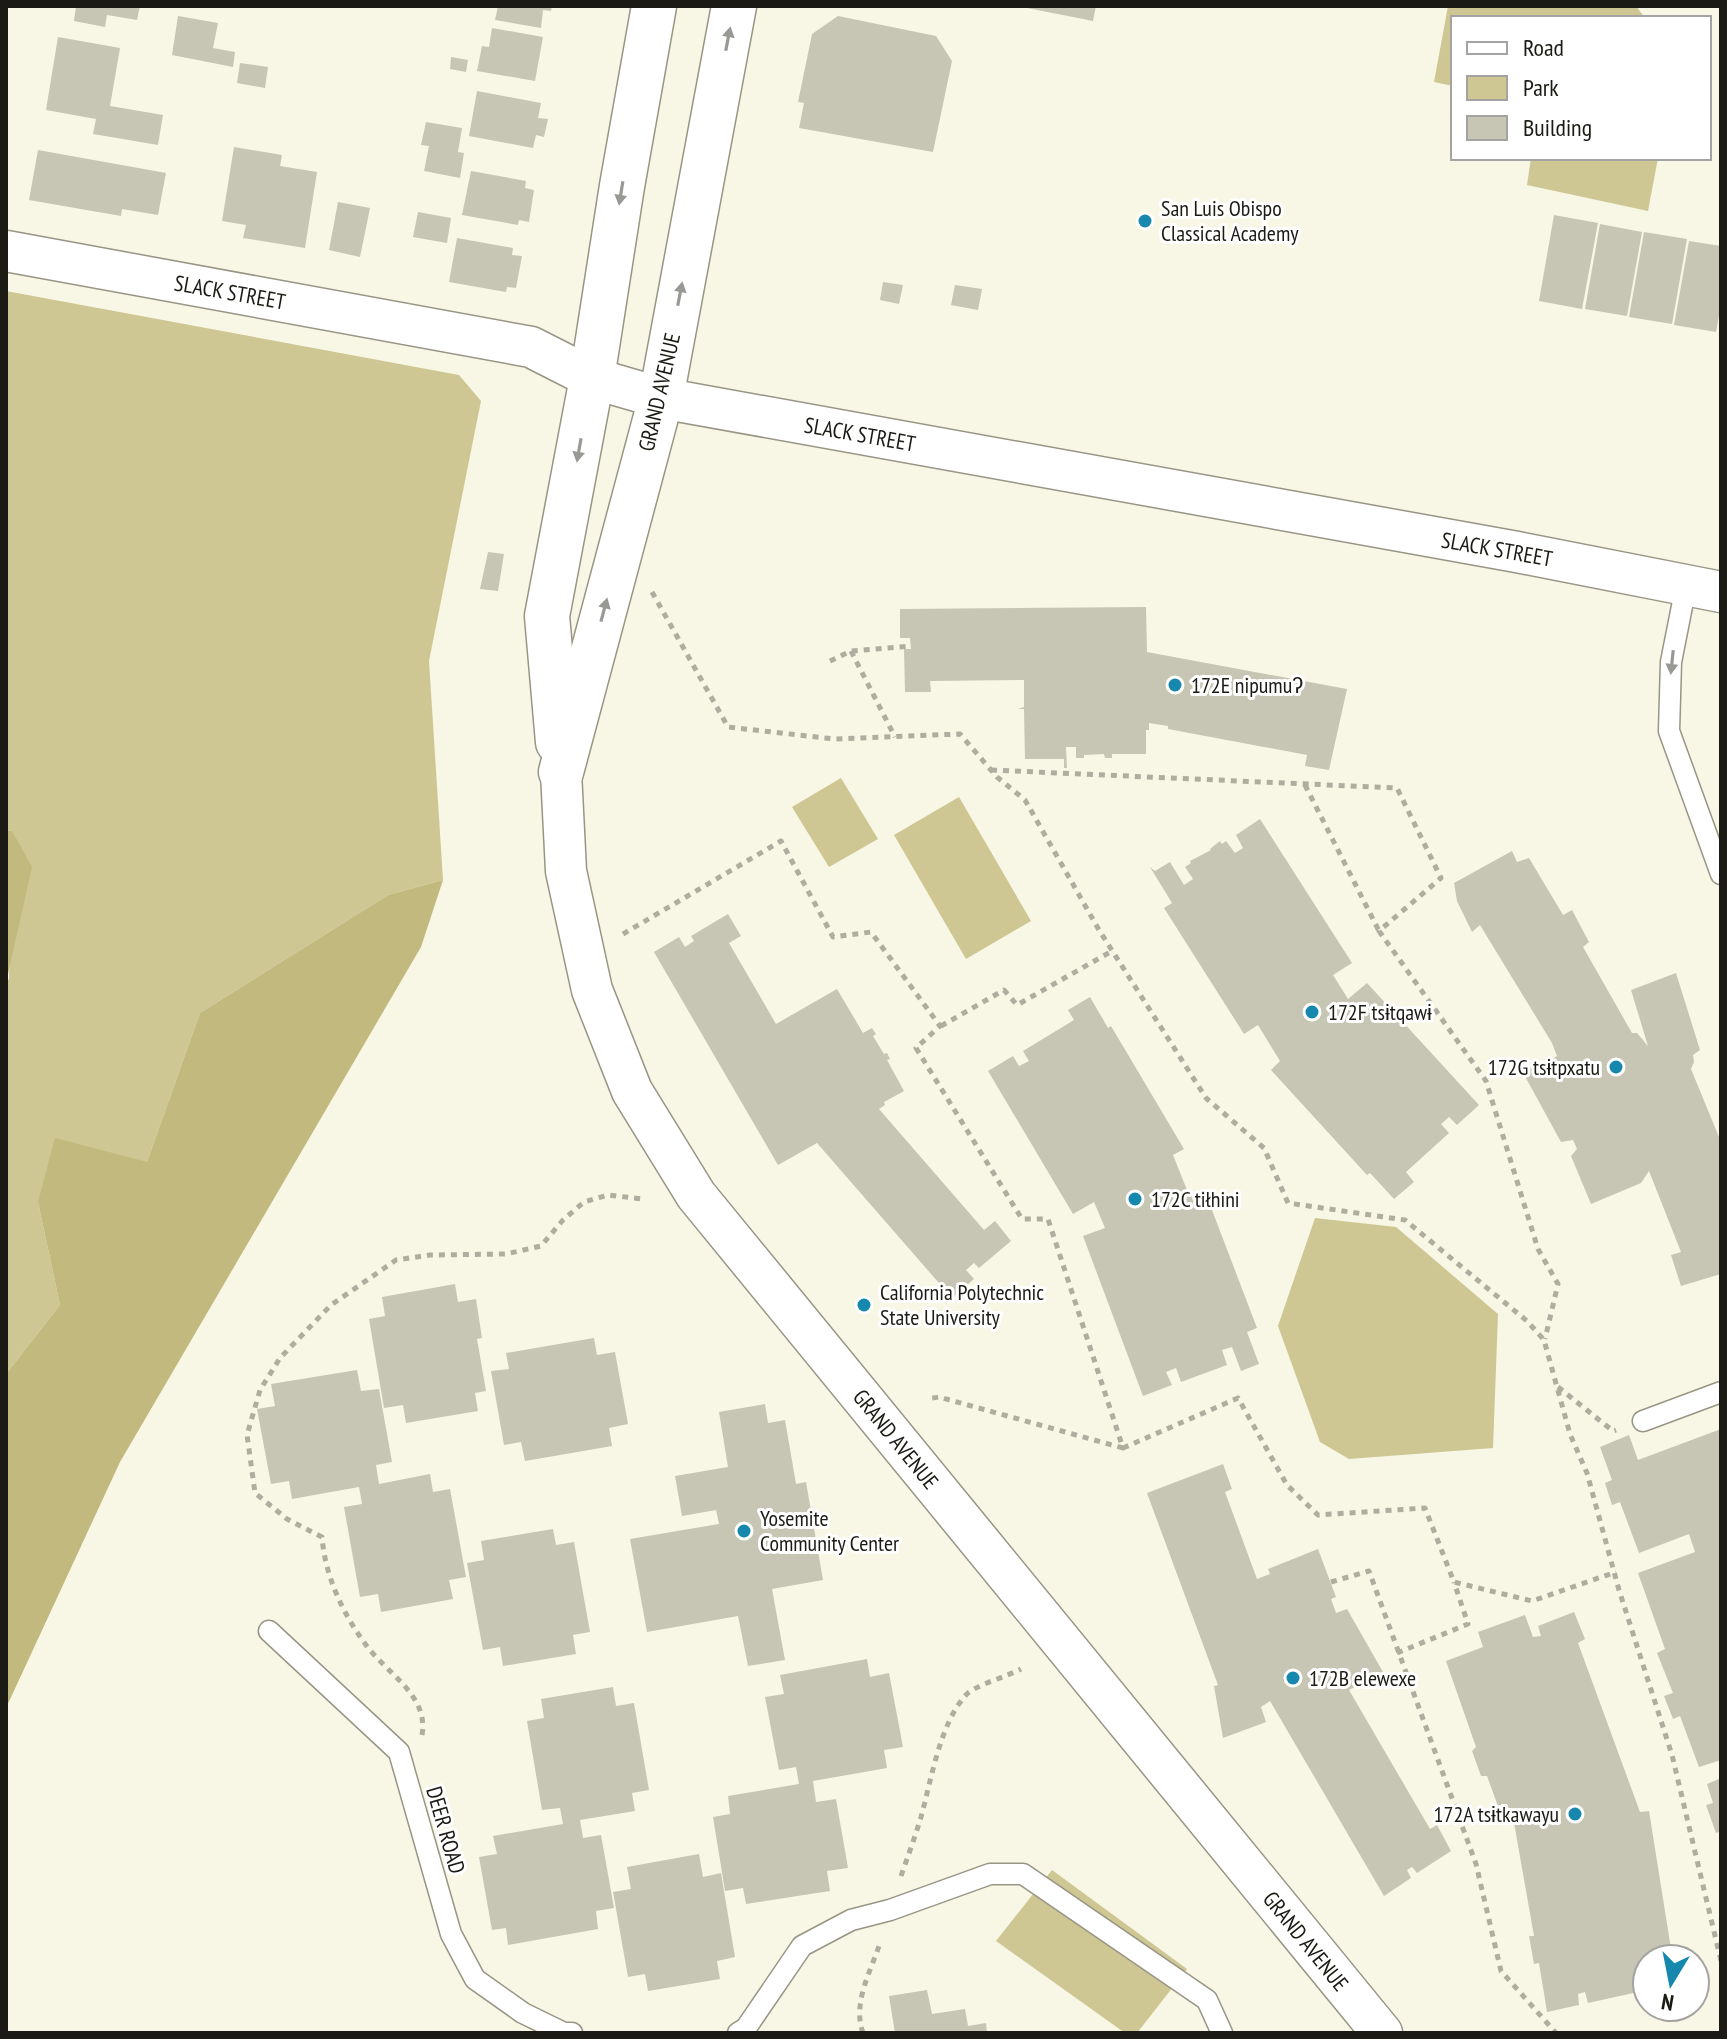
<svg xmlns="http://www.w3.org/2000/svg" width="1727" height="2039" font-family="'PT Sans Narrow',sans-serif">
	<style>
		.green { fill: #cec793 }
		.forest { fill: #c2b97e }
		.building { fill: #c7c5b4 }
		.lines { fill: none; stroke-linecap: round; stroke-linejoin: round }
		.service-casing { stroke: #989585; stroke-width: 23 }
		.minor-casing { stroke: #989585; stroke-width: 43 }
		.tertiary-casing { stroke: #989585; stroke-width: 47 }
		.path { stroke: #afad9f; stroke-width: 5; stroke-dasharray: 6 6; stroke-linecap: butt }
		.service { stroke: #fff; stroke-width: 20 }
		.minor { stroke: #fff; stroke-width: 40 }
		.tertiary { stroke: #fff; stroke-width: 44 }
		.oneway { fill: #989895 }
		.poi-dot { fill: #1687ad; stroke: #fff; stroke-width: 3 }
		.labels { text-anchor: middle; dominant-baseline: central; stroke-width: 6; stroke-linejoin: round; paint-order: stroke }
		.poi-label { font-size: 22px; fill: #1b1a14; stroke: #fff; text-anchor: start }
		.street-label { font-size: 22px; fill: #1b1a14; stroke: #fff }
	</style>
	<rect width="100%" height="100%" fill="#f8f6e4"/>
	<!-- green -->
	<g class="green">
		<polygon points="1448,6 1636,6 1645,18 1453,18 1453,86 1434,82"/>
		<polygon points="1531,158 1658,158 1648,211 1527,185"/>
		<polygon points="6,291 459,375 481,401 429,661 443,880 388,895 200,1013 147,1162 38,1202 60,1305 6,1374 6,983 9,979 12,831 6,830"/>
		<polygon points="841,778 878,839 829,867 792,807"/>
		<polygon points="959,797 1031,921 966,959 894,835"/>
		<polygon points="1315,1218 1396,1227 1498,1314 1493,1448 1349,1459 1320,1442 1278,1326"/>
		<polygon points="1052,1870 1187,1969 1137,2033 1125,2033 996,1941"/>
	</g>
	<!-- forest -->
	<g class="forest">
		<polygon points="6,830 12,831 32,867 6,983"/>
		<polygon points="443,880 421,947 120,1462 6,1708 6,1374 60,1305 38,1202 55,1138 147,1162 200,1013 388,895"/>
	</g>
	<!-- building -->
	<g class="building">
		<polygon points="76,6 140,6 137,20 107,15 105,27 74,21"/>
		<polygon points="498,6 552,6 551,11 543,10 541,28 495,20"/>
		<polygon points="1017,6 1096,6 1093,21"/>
		<polygon points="178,16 218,23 213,48 235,52 233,67 172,55"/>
		<polygon points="838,16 936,36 952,61 933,152 799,128 804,103 798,102 812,34"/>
		<polygon points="492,28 543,37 535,81 477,71 482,46 489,47"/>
		<polygon points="58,37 120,48 110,106 163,115 158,145 93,134 96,119 46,110"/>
		<polygon points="451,57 468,60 466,72 450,69"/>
		<polygon points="240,63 268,67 265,88 237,83"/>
		<polygon points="477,91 541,103 538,118 548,119 544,137 536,135 533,148 469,136"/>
		<polygon points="426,122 462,128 458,152 464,153 460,178 424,171 429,146 421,145"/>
		<polygon points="234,147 282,155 280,166 317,172 305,248 243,238 246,225 222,221"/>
		<polygon points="38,150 166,173 158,215 122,209 121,216 29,200"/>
		<polygon points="471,171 526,181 525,188 534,190 529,222 519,220 518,225 462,215"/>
		<polygon points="338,202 370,208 360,257 329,250"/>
		<polygon points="418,212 451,218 447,243 413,237"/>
		<polygon points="1554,215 1598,223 1582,309 1539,301"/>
		<polygon points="1600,224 1642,232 1627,316 1585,309"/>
		<polygon points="1644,232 1687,239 1672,324 1629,317"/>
		<polygon points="457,238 513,248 512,255 522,256 516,288 507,287 506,292 449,282"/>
		<polygon points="1689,241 1721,246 1721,305 1716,332 1674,325"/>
		<polygon points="883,282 903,285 899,304 880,300"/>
		<polygon points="955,285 982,289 978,310 951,305"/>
		<polygon points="488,552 504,554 498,591 480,589"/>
		<polygon points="1146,607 1147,652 1347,689 1329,770 1305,766 1307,755 1168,729 1168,726 1149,723 1149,730 1146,730 1146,754 1112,754 1112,758 1105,758 1104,754 1084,755 1084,758 1076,758 1076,747 1066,747 1067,768 1064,768 1064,759 1025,759 1024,709 1018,709 1024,707 1024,680 930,681 931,692 905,692 904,649 911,649 910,638 900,638 900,609"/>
		<polygon points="1260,819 1352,963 1333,975 1348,999 1367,983 1479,1105 1457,1125 1449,1117 1441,1124 1449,1133 1406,1172 1414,1182 1394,1199 1370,1173 1367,1175 1271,1070 1280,1061 1258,1025 1244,1034 1164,908 1172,903 1150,867 1155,871 1170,862 1184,885 1193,879 1185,867 1191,863 1190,861 1211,850 1210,849 1220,841 1222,844 1226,841 1235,853 1243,848 1236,835"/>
		<polygon points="1512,851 1517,862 1529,858 1563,915 1572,910 1589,942 1583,947 1632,1033 1637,1033 1648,1046 1631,990 1676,973 1700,1050 1693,1055 1694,1062 1691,1069 1721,1142 1721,1274 1681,1286 1671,1255 1681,1252 1649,1171 1641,1183 1591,1204 1571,1156 1577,1149 1573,1140 1561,1142 1521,1069 1527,1066 1538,1068 1557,1056 1552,1043 1480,925 1472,932 1457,901 1454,883"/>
		<polygon points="728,914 741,936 729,943 776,1024 837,989 863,1033 872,1028 876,1034 873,1036 884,1054 887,1053 890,1059 887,1060 904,1091 884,1102 885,1105 879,1109 984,1230 995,1221 1011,1241 979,1268 974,1263 966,1270 974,1279 952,1298 817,1143 778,1165 654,952 679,937 685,947 694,941 691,936"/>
		<polygon points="1090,997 1108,1028 1111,1026 1184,1149 1173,1155 1189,1195 1204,1189 1257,1328 1247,1332 1259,1364 1241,1371 1232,1347 1222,1350 1227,1365 1181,1382 1176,1368 1166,1372 1172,1385 1143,1396 1083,1236 1105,1228 1094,1202 1073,1214 988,1071 1013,1056 1019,1066 1029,1061 1023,1051 1074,1020 1068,1010"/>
		<polygon points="455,1284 458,1302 476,1299 482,1338 477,1339 486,1391 475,1393 478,1411 406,1423 403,1405 384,1408 369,1319 385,1316 382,1297"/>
		<polygon points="594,1338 597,1355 615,1352 628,1424 609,1428 612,1446 525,1461 521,1442 504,1445 491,1371 509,1369 506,1353"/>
		<polygon points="357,1370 361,1391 379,1389 392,1462 376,1465 379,1484 430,1474 433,1492 450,1489 466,1577 449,1580 453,1599 381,1612 378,1594 360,1597 344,1507 362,1504 359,1487 292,1499 289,1481 271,1484 257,1409 275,1406 271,1384"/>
		<polygon points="765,1404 768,1423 785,1420 796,1484 806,1482 823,1580 772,1589 785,1660 748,1666 738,1616 647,1632 630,1539 719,1524 716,1510 682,1516 675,1476 728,1467 719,1412"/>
		<polygon points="1721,1429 1721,1760 1699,1767 1680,1716 1673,1719 1664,1696 1673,1693 1657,1653 1665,1649 1638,1573 1695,1552 1689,1534 1639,1553 1620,1502 1612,1505 1605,1483 1612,1480 1600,1447 1629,1435 1638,1460"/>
		<polygon points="1223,1464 1232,1489 1225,1492 1257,1579 1270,1574 1268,1569 1318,1549 1336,1597 1331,1599 1336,1613 1347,1609 1383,1672 1349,1690 1430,1829 1437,1825 1451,1851 1417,1873 1412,1867 1407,1870 1411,1878 1384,1896 1270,1701 1261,1707 1266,1722 1223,1738 1214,1686 1218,1685 1147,1493"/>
		<polygon points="553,1529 556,1545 574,1542 590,1632 573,1635 576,1654 503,1666 500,1647 483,1650 467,1563 484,1560 481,1541"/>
		<polygon points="1574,1612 1585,1639 1578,1643 1640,1812 1649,1811 1672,1955 1680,1954 1680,1959 1647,1959 1647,1990 1588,2003 1585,1992 1578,1994 1579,2005 1547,2012 1539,1963 1534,1964 1529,1936 1534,1936 1513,1817 1503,1820 1487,1776 1481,1776 1472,1751 1476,1747 1446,1661 1483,1647 1478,1632 1525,1615 1533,1637 1541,1636 1538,1626"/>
		<polygon points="867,1659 870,1677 889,1673 903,1747 884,1750 887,1768 813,1781 816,1802 836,1799 848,1868 827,1871 830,1891 746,1904 743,1888 725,1891 713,1817 730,1814 728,1796 799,1784 796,1767 779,1770 765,1697 784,1694 780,1675"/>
		<polygon points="613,1687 616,1706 634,1703 649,1790 632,1793 635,1811 580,1820 583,1838 601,1835 614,1908 596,1911 598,1929 508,1945 506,1928 492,1930 479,1857 497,1854 493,1836 563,1824 560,1808 542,1810 527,1721 544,1718 541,1699"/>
		<polygon points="1721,1778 1721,1831 1716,1833 1706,1805 1713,1803 1707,1784"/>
		<polygon points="699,1854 703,1877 721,1873 735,1957 717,1961 720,1979 648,1991 645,1974 628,1977 613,1892 631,1889 627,1867"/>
		<polygon points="927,1990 932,2014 965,2009 968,2026 986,2023 987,2033 895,2033 889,1996"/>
	</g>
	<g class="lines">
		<!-- service casing -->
		<g class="service-casing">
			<g id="service">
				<polyline points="1686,586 1671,662 1669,731 1721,874"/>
				<polyline points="1643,1421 1721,1392"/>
				<polyline points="269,1631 399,1752 451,1934 475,1979 523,2013 564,2033 572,2033"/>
				<polyline points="738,2033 746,2028 802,1946 851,1920 890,1910 990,1874 1023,1874 1207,2000 1222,2033"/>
			</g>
		</g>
		<!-- minor casing -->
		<g class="minor-casing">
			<g id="minor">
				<polyline points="6,251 531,347 592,378 661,398 1517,552 1721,592"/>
				<polyline points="561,772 566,871 592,990 632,1091 696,1195 1382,2033"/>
			</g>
		</g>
		<!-- tertiary casing -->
		<g class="tertiary-casing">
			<g id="tertiary">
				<polyline points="558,742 547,616 592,378 622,186 654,6"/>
				<polyline points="561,772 661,398 734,6"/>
			</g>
		</g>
		<!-- path -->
		<g class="path">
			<polyline points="652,592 728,727 834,739 960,734 997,777 1025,800 1099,930 1206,1098 1264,1148 1288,1203 1405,1220 1527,1321 1544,1340 1570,1434 1587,1473 1619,1590 1672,1755 1721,1961"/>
			<polyline points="851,651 895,737"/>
			<polyline points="830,661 851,651 911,646"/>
			<polyline points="991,770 1397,788 1441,878 1379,931 1486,1081 1538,1249 1558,1284 1545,1339"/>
			<polyline points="1305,785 1379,931"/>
			<polyline points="623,934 781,841 833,937 871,932 940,1026 916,1048 1022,1219 1048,1219 1123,1448 939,1397 927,1399"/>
			<polyline points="941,1026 1004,990 1017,1005 1112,951"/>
			<polyline points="1558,1387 1613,1431 1616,1430"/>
			<polyline points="1123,1448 1238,1398 1287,1485 1318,1515 1425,1508 1454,1582 1532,1601 1616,1572"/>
			<polyline points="1331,1582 1369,1571 1476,1864 1501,1971 1556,2033"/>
			<polyline points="1397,1653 1468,1624 1454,1582"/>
			<path d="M422,1735c7,-40 -35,-61 -56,-90 -23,-31 -41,-69 -44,-108l-35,-18 -32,-26 -8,-58 13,-45 20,-32 51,-53 65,-45 34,-5 76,-1 35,-8 22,-26 21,-18 24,-7 35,4"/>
			<path d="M901,1876c7,-20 14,-39 20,-59 10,-36 19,-94 45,-122 9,-10 40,-18 55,-26"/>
			<path d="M863,2033c-11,-30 8,-62 17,-90"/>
		</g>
		<!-- service -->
		<use href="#service" class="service"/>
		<!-- minor -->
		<use href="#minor" class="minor"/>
		<!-- tertiary -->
		<use href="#tertiary" class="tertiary"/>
	</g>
	<!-- one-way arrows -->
	<defs><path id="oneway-solid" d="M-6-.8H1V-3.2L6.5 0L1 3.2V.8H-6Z" transform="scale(2)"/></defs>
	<g class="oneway">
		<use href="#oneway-solid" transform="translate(728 39) rotate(-79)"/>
		<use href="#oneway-solid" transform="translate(621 193) rotate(99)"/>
		<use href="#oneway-solid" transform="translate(680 294) rotate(-79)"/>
		<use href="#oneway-solid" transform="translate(579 450) rotate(100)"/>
		<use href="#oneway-solid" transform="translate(604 610) rotate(-75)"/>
		<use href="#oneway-solid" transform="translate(1672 662) rotate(96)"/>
	</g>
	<!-- markers -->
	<g class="poi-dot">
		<circle cx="1145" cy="221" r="8"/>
		<circle cx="1175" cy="685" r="8"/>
		<circle cx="1312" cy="1012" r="8"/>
		<circle cx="1616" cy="1067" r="8"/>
		<circle cx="1135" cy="1199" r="8"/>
		<circle cx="864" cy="1305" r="8"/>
		<circle cx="744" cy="1531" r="8"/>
		<circle cx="1293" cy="1678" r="8"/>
		<circle cx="1575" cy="1814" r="8"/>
	</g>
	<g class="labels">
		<!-- poi labels -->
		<g class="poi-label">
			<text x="1161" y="208">San Luis Obispo<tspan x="1161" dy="25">Classical Academy</tspan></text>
			<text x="1191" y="685">172E nipumuʔ</text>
			<text x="1328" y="1012">172F tsɨtqawɨ</text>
			<text x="1600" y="1067" text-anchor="end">172G tsɨtpxatu</text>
			<text x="1151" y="1199">172C tiłhini</text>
			<text x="880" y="1292">California Polytechnic<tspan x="880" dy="25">State University</tspan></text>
			<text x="760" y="1518">Yosemite<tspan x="760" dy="25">Community Center</tspan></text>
			<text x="1309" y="1678">172B elewexe</text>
			<text x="1559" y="1814" text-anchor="end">172A tsɨtkawayu</text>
		</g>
		<!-- street labels -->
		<g class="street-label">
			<text transform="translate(230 292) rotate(10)">SLACK STREET</text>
			<text transform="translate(659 392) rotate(-77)">GRAND AVENUE</text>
			<text transform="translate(860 434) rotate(10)">SLACK STREET</text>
			<text transform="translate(1497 549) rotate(10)">SLACK STREET</text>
			<text transform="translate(896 1439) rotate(51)">GRAND AVENUE</text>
			<text transform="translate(446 1830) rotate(74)">DEER ROAD</text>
			<text transform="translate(1306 1941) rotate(51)">GRAND AVENUE</text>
		</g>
	</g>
	<!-- border -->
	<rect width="1727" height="2039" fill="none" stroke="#1b1a14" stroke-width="16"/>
	<!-- legend -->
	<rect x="1451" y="16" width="260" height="144" fill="#ffffff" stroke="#a4a3a1" stroke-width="2"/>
	<rect x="1467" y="42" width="40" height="12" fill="#ffffff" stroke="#a4a3a1" stroke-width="2"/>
	<text x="1523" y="56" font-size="24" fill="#1b1a14">Road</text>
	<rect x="1467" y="76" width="40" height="24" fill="#cec793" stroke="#a4a3a1" stroke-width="2"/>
	<text x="1523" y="96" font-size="24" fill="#1b1a14">Park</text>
	<rect x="1467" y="116" width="40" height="24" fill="#c7c5b4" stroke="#a4a3a1" stroke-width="2"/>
	<text x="1523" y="136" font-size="24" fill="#1b1a14">Building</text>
	<!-- north arrow -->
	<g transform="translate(1671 1983) rotate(190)"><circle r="38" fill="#ffffff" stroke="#a4a3a1" stroke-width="2"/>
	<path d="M0-6L14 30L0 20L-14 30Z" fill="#1687ad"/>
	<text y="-12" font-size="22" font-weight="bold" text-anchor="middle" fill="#1b1a14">N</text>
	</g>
</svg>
